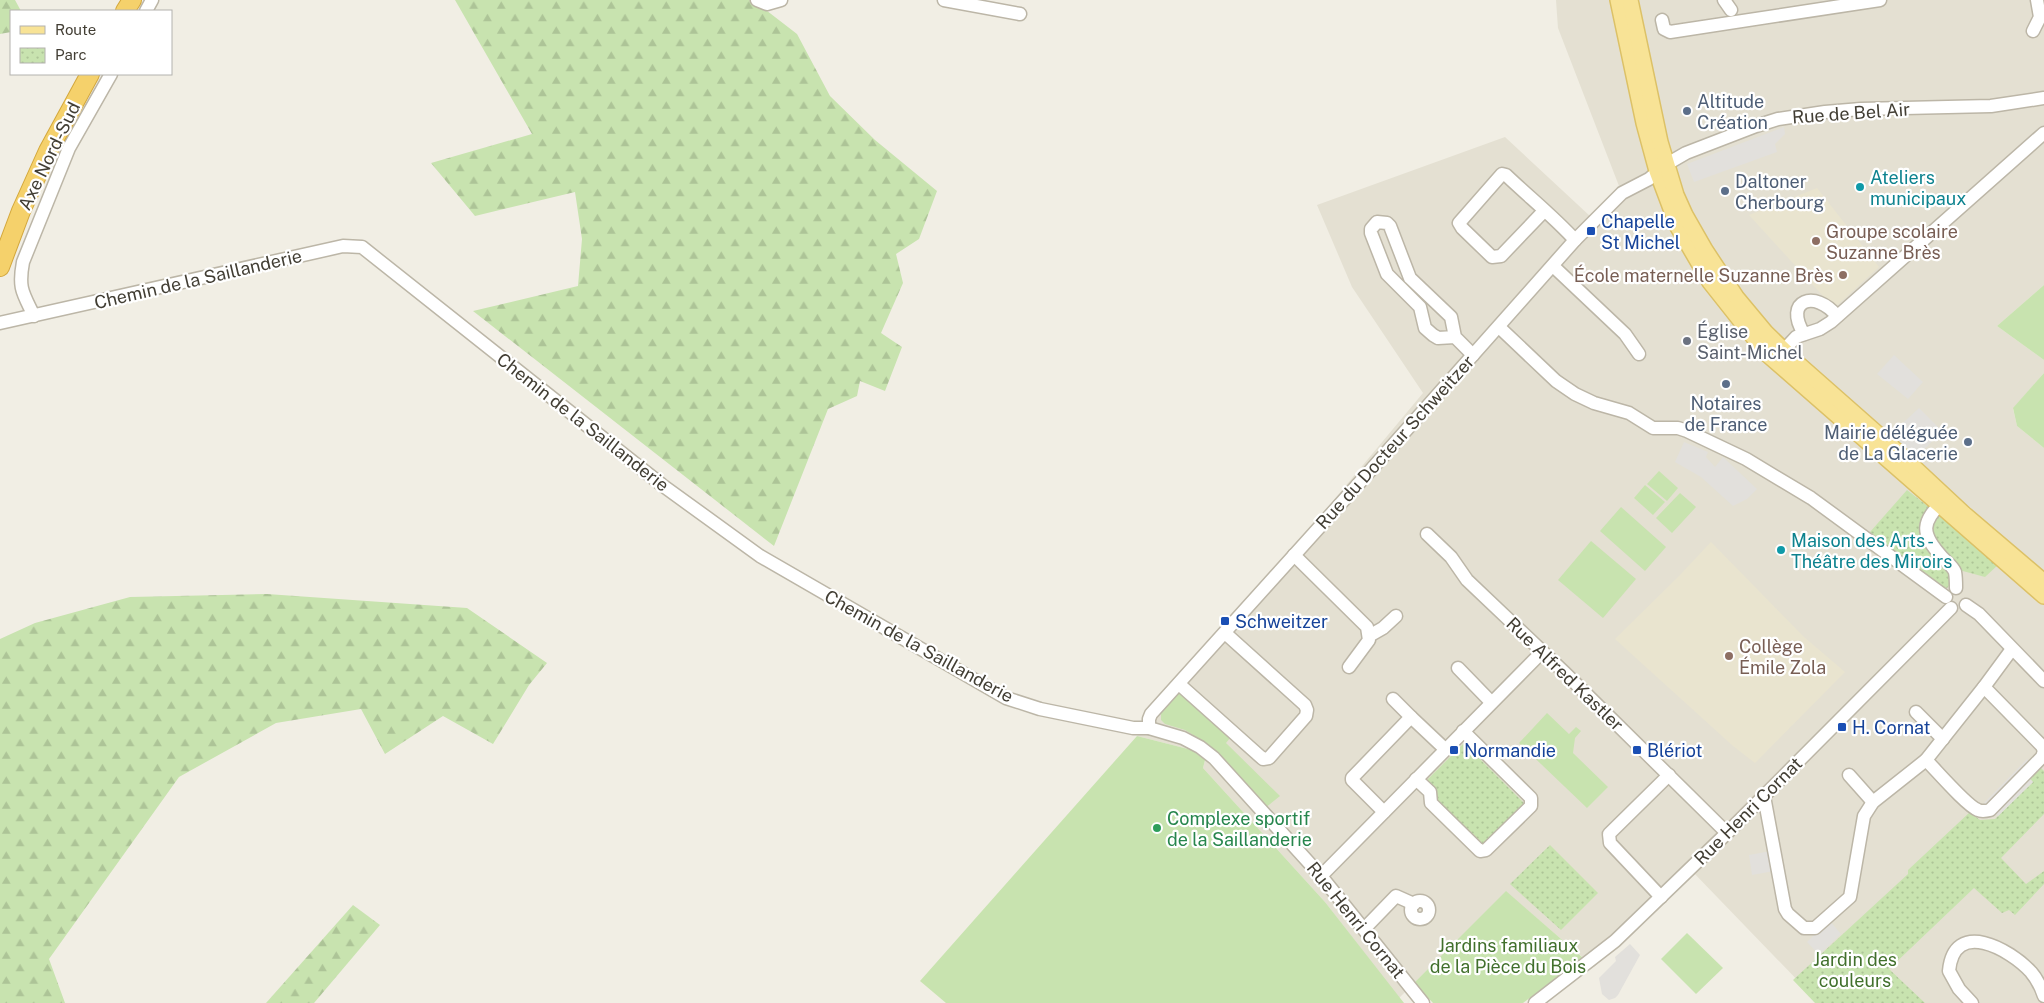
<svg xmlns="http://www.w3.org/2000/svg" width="2044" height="1003" font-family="'Public Sans',sans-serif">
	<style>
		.residential { fill: #e4e0d2 }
		.education { fill: #e9e4cf }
		.green { fill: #c8e3af }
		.forest { fill: url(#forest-firs) }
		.park { fill: url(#park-dots) }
		.parking { fill: #e2e0dc }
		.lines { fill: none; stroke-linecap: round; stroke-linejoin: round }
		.minor-casing { stroke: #bcb6a7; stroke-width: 15 }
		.major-casing { stroke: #dcc167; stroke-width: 18 }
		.highway-casing { stroke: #d3a73c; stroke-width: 20 }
		.minor { stroke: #fff; stroke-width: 12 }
		.major { stroke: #f8e396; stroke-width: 15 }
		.highway { stroke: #f5d16b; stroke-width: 18 }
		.service-dot { fill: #5c6f8a; stroke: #fff; stroke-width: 2 }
		.culture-dot { fill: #0f9aa8; stroke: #fff; stroke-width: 2 }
		.transit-dot { fill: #1a4fb4; stroke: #fff; stroke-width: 2 }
		.education-dot { fill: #8d6e63; stroke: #fff; stroke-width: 2 }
		.worship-dot { fill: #6b7280; stroke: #fff; stroke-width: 2 }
		.leisure-dot { fill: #2e9e5b; stroke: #fff; stroke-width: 2 }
		.labels { text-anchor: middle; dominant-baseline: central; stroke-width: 4.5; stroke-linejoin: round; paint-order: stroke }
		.service-label { font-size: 18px; fill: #4e5e75; stroke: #fff; text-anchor: start }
		.street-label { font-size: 18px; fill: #423e34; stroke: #fff }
		.culture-label { font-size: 18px; fill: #0d838f; stroke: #fff; text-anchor: start }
		.transit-label { font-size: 18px; fill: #164399; stroke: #fff; text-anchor: start }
		.education-label { font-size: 18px; fill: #785e54; stroke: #fff; text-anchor: start }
		.worship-label { font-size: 18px; fill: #5b616d; stroke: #fff; text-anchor: start }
		.leisure-label { font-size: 18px; fill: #27864d; stroke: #fff; text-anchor: start }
		.park-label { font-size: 18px; fill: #41702c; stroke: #fff }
	</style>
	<defs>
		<pattern id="forest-firs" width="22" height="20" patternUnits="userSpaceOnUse" patternTransform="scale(1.25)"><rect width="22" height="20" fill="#c8e3af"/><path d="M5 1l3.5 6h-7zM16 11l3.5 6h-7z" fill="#adc497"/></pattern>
		<pattern id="park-dots" width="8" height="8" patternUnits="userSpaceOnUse" patternTransform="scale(1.25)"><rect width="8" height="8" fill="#c8e3af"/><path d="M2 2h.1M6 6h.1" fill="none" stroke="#adc497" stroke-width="1.8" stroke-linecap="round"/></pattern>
	</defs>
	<rect width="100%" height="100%" fill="#f1eee4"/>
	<!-- residential -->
	<polygon class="residential" points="1556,0 2044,0 2044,285 1997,326 2044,360 2044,373 2013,409 2017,426 2044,448 2044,1003 1822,1003 1804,987 1691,870 1594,967 1506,892 1399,998 1325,902 1203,768 1205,760 1192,750 1137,736 1423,393 1352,287 1317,205 1505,137 1591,217 1619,186 1558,28"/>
	<!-- education -->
	<g class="education">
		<polygon points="1817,188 1879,267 1834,308 1749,215"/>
		<polygon points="1711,542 1804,637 1845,672 1755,763 1733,746 1615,639 1679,576"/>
	</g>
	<!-- green -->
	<g class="green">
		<polygon points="2044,285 2044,360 1997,326"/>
		<polygon points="2044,373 2044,448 2017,426 2013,408"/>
		<polygon points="1659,471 1678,488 1667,501 1647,484"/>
		<polygon points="1645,485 1665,502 1653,515 1634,498"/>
		<polygon points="1680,493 1696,507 1672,533 1656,518"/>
		<polygon points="1621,507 1666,547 1645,571 1600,531"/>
		<polygon points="1591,541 1636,579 1603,618 1558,580"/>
		<polygon points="1177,692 1180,692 1230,738 1226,743 1280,796 1265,808 1223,760 1203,741 1185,730 1165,724 1161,720 1161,711"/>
		<polygon points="1547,713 1569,734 1576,727 1581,731 1575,738 1573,753 1608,787 1587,808 1519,743"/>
		<polygon points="1137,736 1192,750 1205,760 1203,768 1325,902 1404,1003 946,1003 920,981"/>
		<polygon points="1506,891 1583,958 1523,1003 1433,1003 1414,983"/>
		<polygon points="1687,933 1723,968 1696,994 1661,959"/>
	</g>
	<!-- forest -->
	<g class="forest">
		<polygon points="0,0 15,0 21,11 11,11 11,32 0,34"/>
		<polygon points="455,0 753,0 797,34 830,96 875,140 937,191 919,239 896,254 903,283 881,333 902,347 885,391 860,381 857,396 828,409 774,546 473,311 578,286 582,239 575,192 475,216 431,163 532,134"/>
		<polygon points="267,594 467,608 547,663 529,685 493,744 443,716 385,754 361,709 276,723 179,777 49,959 65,1003 0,1003 0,639 35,623 130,597"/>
		<polygon points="353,905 380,925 314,1003 266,1003"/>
	</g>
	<!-- park -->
	<g class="park">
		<polygon points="1907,490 1930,508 1923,518 1950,575 1951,584 1947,588 1938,586 1870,532"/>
		<polygon points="1940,515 1998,565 1985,577 1959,570 1935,542 1932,530 1933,524"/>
		<polygon points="1465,742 1473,748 1473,752 1524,803 1483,844 1435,798 1426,781"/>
		<polygon points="2040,767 2044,771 2044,814 2001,858 2026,884 2044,871 2044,884 2015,915 2009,910 2002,913 1974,888 1889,969 1925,1003 1815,1003 1793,980 1908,874 1908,870 1970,812 1980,820 1995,819 2033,782 2029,778"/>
		<polygon points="1550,845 1598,893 1561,930 1510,884"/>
	</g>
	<!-- parking -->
	<g class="parking">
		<polygon points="1784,127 1785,134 1775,144 1777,152 1694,182 1687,164"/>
		<polygon points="1894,355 1923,382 1908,399 1877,374"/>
		<polygon points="1919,408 1942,431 1915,459 1890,435"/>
		<polygon points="1684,442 1708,452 1706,457 1715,467 1723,457 1757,489 1747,499 1733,506 1701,477 1675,462"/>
		<polygon points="2027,759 2038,769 2029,778 2033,782 1998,816 1984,803"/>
		<polygon points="1771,851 1774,871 1752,875 1749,855"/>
		<polygon points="1829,920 1841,934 1819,955 1807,942"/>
		<polygon points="1630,944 1640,955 1618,995 1615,998 1609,1000 1602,994 1599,978 1616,961 1615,957"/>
	</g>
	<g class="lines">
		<!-- minor casing -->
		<g class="minor-casing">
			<g id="minor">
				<polyline points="757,0 767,4 781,0"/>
				<polyline points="944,0 1020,14"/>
				<polyline points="1724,0 1731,10"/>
				<polyline points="146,11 152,0"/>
				<polyline points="1662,20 1664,29 1670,32 1880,0"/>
				<polyline points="2033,31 2040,17 2037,0"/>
				<path d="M1544,211l-43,45 -9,1 -30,-29 -3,-5 43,-49 4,1c23,22 48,42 69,65"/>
				<polyline points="1553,266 1625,334 1639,354"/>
				<path d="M34,316c-11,-23 -16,-27 -11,-54l46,-114 42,-74"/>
				<polyline points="0,323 343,246 362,247 662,485 760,556 1006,698 1040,709 1133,728 1149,728 1183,738 1200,747 1214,758 1321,876 1423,1003"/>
				<polyline points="1499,327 1556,381 1575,394 1594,403 1629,413 1653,428 1678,428 1687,431 1746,459 1811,498 1946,597"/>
				<path d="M1804,334c-21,-34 11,-45 33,-18"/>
				<polyline points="1455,337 1438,338 1433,335 1425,328 1420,307 1387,274 1371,233 1371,229 1377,222 1387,223 1390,226 1410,278 1451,317 1455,337 1473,355"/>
				<polyline points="1783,351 1796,337 1820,329 1831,322 2044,133"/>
				<path d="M1945,499c-24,23 -25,34 -3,58 4,5 11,9 13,15 1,5 1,11 1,16"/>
				<polyline points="1427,534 1451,557 1467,580 1565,673 1727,833"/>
				<polyline points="1294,555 1367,627 1369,640 1349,667"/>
				<polyline points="1966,605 1979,614 2044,681"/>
				<polyline points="1369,636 1383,628 1396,616"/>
				<polyline points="1458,668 1491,702"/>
				<polyline points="1179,684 1263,759 1269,758 1306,716 1307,710 1305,705 1225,633"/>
				<polyline points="1393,699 1411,717"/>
				<polyline points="1916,712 1943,739"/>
				<polyline points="1149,728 1149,719 1151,714 1361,481 1575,240 1622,193 1649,179 1667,164 1686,153 1756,126 1778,119 1825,112 1861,109 1991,106 2044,98"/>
				<path d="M1926,760c10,10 41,46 52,50 4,2 8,1 12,0l52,-53 2,-6 -2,-5 -58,-59"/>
				<polyline points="1849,775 1873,802"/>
				<polyline points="1416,779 1430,792 1431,803 1480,851 1486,850 1531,806 1531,798 1463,731"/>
				<polyline points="1764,796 1785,909 1788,914 1804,928 1815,928 1850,897 1864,816 1873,802 1926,760 1984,687 2012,649"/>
				<polyline points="1384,812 1352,780 1352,778 1411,717 1445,749"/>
				<polyline points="1321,876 1542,652"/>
				<polyline points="1661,897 1610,843 1609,834 1669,775"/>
				<circle cx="1420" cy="910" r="9"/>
				<polyline points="1365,928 1396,896 1414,904"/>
				<polyline points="1535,1003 1615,941 1727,833 1951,608"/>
				<path d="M1972,1003l-13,-14 -10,-18c5,-53 61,-22 82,1 6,7 10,15 13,24"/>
			</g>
		</g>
		<!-- major casing -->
		<g class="major-casing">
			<g id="major">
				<polyline points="1618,0 1644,123 1657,171 1678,227 1710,282 1767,354 2044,596"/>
				<polyline points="1630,0 1660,142 1676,195 1685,215 1705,250 1736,297 1766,333 1797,363 1890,445 1964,514 2044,582"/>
			</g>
		</g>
		<!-- highway casing -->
		<g class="highway-casing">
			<g id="highway">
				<polyline points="125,11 132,0"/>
				<polyline points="0,267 21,211 48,151 90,74"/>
			</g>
		</g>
		<!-- minor -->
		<use href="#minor" class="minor"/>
		<!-- major -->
		<use href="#major" class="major"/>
		<!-- highway -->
		<use href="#highway" class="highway"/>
	</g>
	<!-- markers -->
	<g class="service-dot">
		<circle cx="1687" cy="111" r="5"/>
		<circle cx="1725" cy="191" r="5"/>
		<circle cx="1726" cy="384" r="5"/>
		<circle cx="1968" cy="442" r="5"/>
	</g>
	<g class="culture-dot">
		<circle cx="1860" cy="187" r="5"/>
		<circle cx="1781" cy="550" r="5"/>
	</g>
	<g class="transit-dot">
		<rect x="1586" y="226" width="10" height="10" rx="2.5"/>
		<rect x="1220" y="616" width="10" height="10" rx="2.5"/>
		<rect x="1837" y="722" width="10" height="10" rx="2.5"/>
		<rect x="1449" y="745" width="10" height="10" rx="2.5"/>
		<rect x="1632" y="745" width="10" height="10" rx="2.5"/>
	</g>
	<g class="education-dot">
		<circle cx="1816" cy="241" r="5"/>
		<circle cx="1843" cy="275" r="5"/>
		<circle cx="1729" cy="656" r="5"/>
	</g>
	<circle class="worship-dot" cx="1687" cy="341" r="5"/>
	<circle class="leisure-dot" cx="1157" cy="828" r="5"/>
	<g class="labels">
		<!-- service labels -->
		<g class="service-label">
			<text x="1697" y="101">Altitude<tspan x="1697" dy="21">Création</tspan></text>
			<text x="1735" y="181">Daltoner<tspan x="1735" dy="21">Cherbourg</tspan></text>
			<text x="1726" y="403" text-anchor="middle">Notaires<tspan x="1726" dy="21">de France</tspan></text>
			<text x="1958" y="432" text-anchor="end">Mairie déléguée<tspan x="1958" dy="21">de La Glacerie</tspan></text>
		</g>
		<!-- street labels -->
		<g class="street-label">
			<text transform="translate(1851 113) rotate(-4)">Rue de Bel Air</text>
			<text transform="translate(49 156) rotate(-64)">Axe Nord-Sud</text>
			<text transform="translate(198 279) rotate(-13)">Chemin de la Saillanderie</text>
			<text transform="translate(583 422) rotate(38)">Chemin de la Saillanderie</text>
			<text transform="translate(1395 442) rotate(-48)">Rue du Docteur Schweitzer</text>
			<text transform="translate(919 646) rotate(29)">Chemin de la Saillanderie</text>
			<text transform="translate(1565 674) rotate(44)">Rue Alfred Kastler</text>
			<text transform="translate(1748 811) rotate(-45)">Rue Henri Cornat</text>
			<text transform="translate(1356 920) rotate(51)">Rue Henri Cornat</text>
		</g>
		<!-- culture labels -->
		<g class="culture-label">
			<text x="1870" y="177">Ateliers<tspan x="1870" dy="21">municipaux</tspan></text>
			<text x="1791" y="540">Maison des Arts -<tspan x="1791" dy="21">Théâtre des Miroirs</tspan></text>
		</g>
		<!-- transit labels -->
		<g class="transit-label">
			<text x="1601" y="221">Chapelle<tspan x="1601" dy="21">St Michel</tspan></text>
			<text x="1235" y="621">Schweitzer</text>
			<text x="1852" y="727">H. Cornat</text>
			<text x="1464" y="750">Normandie</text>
			<text x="1647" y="750">Blériot</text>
		</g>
		<!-- education labels -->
		<g class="education-label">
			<text x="1826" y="231">Groupe scolaire<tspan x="1826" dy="21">Suzanne Brès</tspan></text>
			<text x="1833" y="275" text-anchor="end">École maternelle Suzanne Brès</text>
			<text x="1739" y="646">Collège<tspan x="1739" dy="21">Émile Zola</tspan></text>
		</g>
		<!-- worship labels -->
		<g class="worship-label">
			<text x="1697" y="331">Église<tspan x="1697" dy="21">Saint-Michel</tspan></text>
		</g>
		<!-- leisure labels -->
		<g class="leisure-label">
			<text x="1167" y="818">Complexe sportif<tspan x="1167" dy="21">de la Saillanderie</tspan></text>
		</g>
		<!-- park labels -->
		<g class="park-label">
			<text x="1508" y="945">Jardins familiaux<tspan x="1508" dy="21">de la Pièce du Bois</tspan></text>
			<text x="1855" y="959">Jardin des<tspan x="1855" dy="21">couleurs</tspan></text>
		</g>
	</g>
	<!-- legend -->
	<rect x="10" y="10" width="162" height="65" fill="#ffffff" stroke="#b3b2ae"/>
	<rect x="20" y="26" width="25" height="8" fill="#f8e396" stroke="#b3b2ae"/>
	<text x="55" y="35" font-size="15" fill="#423e34">Route</text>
	<rect x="20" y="48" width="25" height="15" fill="url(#park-dots)" stroke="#b3b2ae"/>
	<text x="55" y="60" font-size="15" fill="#423e34">Parc</text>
</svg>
